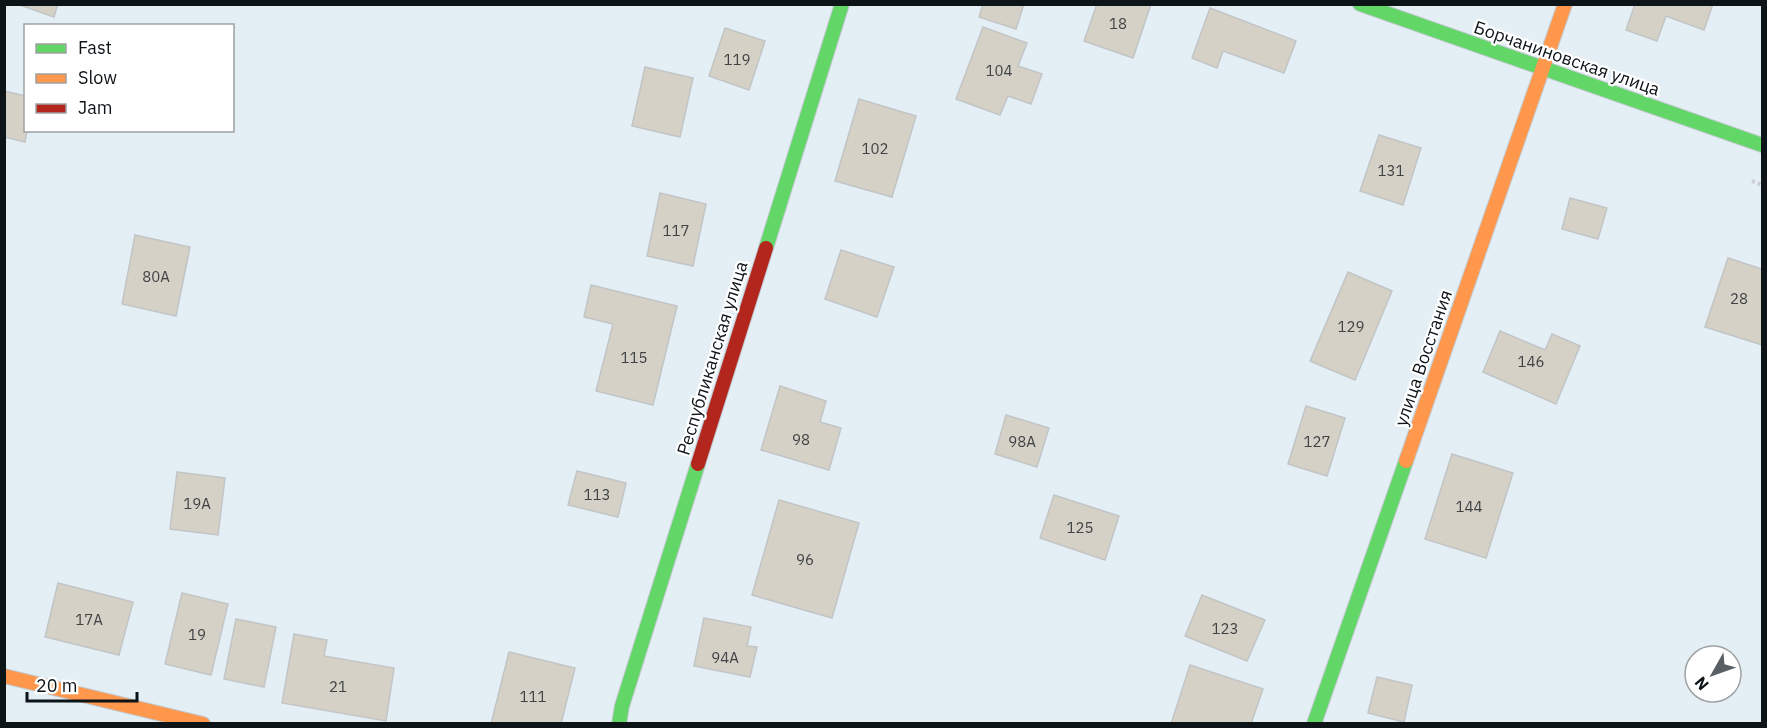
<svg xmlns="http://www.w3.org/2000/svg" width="1767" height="728" font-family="'IBM Plex Sans',sans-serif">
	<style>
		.building { fill: #d6d1c7; stroke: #c2c5c5; stroke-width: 1.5 }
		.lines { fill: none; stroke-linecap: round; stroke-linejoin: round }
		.fast-casing { stroke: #c1cacf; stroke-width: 16 }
		.slow-casing { stroke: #c1cacf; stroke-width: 16 }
		.jam-casing { stroke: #c1cacf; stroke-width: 16 }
		.path { stroke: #caced0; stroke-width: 4; stroke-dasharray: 3 3; stroke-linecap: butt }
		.fast { stroke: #63d668; stroke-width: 14 }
		.slow { stroke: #ff974d; stroke-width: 14 }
		.jam { stroke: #b3261e; stroke-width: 14 }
		.labels { text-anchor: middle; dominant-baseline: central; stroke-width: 4.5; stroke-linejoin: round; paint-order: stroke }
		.number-label { font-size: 15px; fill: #3f4344 }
		.street-label { font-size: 18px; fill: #0d1418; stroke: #fff }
	</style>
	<rect width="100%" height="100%" fill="#e4eef5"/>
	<!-- building -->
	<g class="building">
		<polygon points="17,4 58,4 54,17"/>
		<polygon points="983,4 1024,4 1016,29 979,17"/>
		<polygon points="1097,4 1151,4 1133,58 1084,41"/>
		<polygon points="1635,4 1713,4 1704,30 1666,16 1657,41 1626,30"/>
		<polygon points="1210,8 1296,41 1284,73 1223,51 1217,68 1192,58"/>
		<polygon points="983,27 1027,43 1018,66 1042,74 1031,104 1008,96 1000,115 956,99"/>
		<polygon points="725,28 765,41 749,90 709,76"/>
		<polygon points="645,67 693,78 680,137 632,126"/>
		<polygon points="4,91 26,96 26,130 27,130 25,142 4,137"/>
		<polygon points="859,99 916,116 892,197 835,181"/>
		<polygon points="1379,135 1421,148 1403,205 1360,191"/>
		<polygon points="660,193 706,204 693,266 647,256"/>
		<polygon points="1570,198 1607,208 1598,239 1562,229"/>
		<polygon points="135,235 190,247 176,316 122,304"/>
		<polygon points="841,250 894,267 877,317 825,299"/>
		<polygon points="1728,258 1762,269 1762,345 1705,327"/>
		<polygon points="1348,272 1392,291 1355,380 1310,361"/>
		<polygon points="591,285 677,306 653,405 596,391 613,324 584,317"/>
		<polygon points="1500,331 1545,350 1552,334 1580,346 1556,404 1483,372"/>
		<polygon points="780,386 826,401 820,422 841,428 829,470 761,450"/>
		<polygon points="1306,406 1345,418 1327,476 1288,464"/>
		<polygon points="1006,415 1049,428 1037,467 995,454"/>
		<polygon points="1452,454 1513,473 1486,558 1425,539"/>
		<polygon points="577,471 626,483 618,517 568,505"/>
		<polygon points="177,472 225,478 218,535 170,529"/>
		<polygon points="1054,495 1119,516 1105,560 1040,538"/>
		<polygon points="779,500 859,523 832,618 752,595"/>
		<polygon points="58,583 133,602 119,655 45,637"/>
		<polygon points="182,593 228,604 211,675 165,664"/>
		<polygon points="1202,595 1265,620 1247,661 1185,636"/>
		<polygon points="704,618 751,627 747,646 757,647 750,677 694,666"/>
		<polygon points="236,619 276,627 264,687 224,679"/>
		<polygon points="294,634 327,640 324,656 394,668 386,721 282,703"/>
		<polygon points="509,652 575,668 561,724 491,724"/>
		<polygon points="1190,665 1263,689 1251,724 1171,724"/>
		<polygon points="1377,677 1412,685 1404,722 1368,713"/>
	</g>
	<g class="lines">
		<!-- fast casing -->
		<g class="fast-casing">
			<g id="fast">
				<polyline points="1360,4 1762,145"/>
				<polyline points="766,248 842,4"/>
				<polyline points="619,724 622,706 698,464"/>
				<polyline points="1314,724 1406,461"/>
			</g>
		</g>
		<!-- slow casing -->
		<g class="slow-casing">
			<g id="slow">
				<polyline points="1406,461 1565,4"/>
				<polyline points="4,676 203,724"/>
			</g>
		</g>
		<!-- jam casing -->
		<g class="jam-casing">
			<polyline id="jam" points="698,464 766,248"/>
		</g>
		<!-- path -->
		<polyline class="path" points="1752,181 1762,185"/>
		<!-- fast -->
		<use href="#fast" class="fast"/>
		<!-- slow -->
		<use href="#slow" class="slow"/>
		<!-- jam -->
		<use href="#jam" class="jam"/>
	</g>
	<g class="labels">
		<!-- number labels -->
		<g class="number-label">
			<text x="1118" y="23">18</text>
			<text x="737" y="59">119</text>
			<text x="999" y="70">104</text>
			<text x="875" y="148">102</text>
			<text x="1391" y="170">131</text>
			<text x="676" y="230">117</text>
			<text x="156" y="276">80А</text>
			<text x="1739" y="298">28</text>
			<text x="1351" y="326">129</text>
			<text x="634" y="357">115</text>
			<text x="1531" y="361">146</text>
			<text x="801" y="439">98</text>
			<text x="1022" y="441">98А</text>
			<text x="1317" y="441">127</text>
			<text x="597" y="494">113</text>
			<text x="197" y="503">19А</text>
			<text x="1469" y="506">144</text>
			<text x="1080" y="527">125</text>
			<text x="805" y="559">96</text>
			<text x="89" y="619">17А</text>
			<text x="1225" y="628">123</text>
			<text x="197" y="634">19</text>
			<text x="725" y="657">94А</text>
			<text x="338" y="686">21</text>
			<text x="533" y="696">111</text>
		</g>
		<!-- street labels -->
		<g class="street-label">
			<text transform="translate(1567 58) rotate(19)">Борчаниновская улица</text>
			<text transform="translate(712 358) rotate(-73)">Республиканская улица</text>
			<text transform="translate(1423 358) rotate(-71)">улица Восстания</text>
		</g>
	</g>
	<!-- border -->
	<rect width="1767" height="728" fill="none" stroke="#0d1418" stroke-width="12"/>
	<!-- legend -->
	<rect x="24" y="24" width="210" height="108" fill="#ffffff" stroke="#9ea1a3" stroke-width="1.5"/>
	<rect x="36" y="44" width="30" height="9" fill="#63d668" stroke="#9ea1a3" stroke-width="1.5"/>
	<text x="78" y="54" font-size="18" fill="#0d1418">Fast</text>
	<rect x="36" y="74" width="30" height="9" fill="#ff974d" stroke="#9ea1a3" stroke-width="1.5"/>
	<text x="78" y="84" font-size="18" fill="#0d1418">Slow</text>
	<rect x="36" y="104" width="30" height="9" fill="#b3261e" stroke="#9ea1a3" stroke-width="1.5"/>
	<text x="78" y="114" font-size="18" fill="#0d1418">Jam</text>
	<!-- north arrow -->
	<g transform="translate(1713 674) rotate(230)"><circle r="28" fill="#ffffff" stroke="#9ea1a3" stroke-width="1.5"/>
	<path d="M0-4.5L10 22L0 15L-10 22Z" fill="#586065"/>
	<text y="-9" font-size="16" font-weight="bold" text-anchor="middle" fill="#0d1418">N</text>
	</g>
	<!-- scale -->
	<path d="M27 692v9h110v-9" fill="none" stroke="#0d1418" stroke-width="3"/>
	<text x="36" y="692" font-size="18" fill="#0d1418" stroke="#ffffff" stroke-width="4.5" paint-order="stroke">20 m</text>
</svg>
